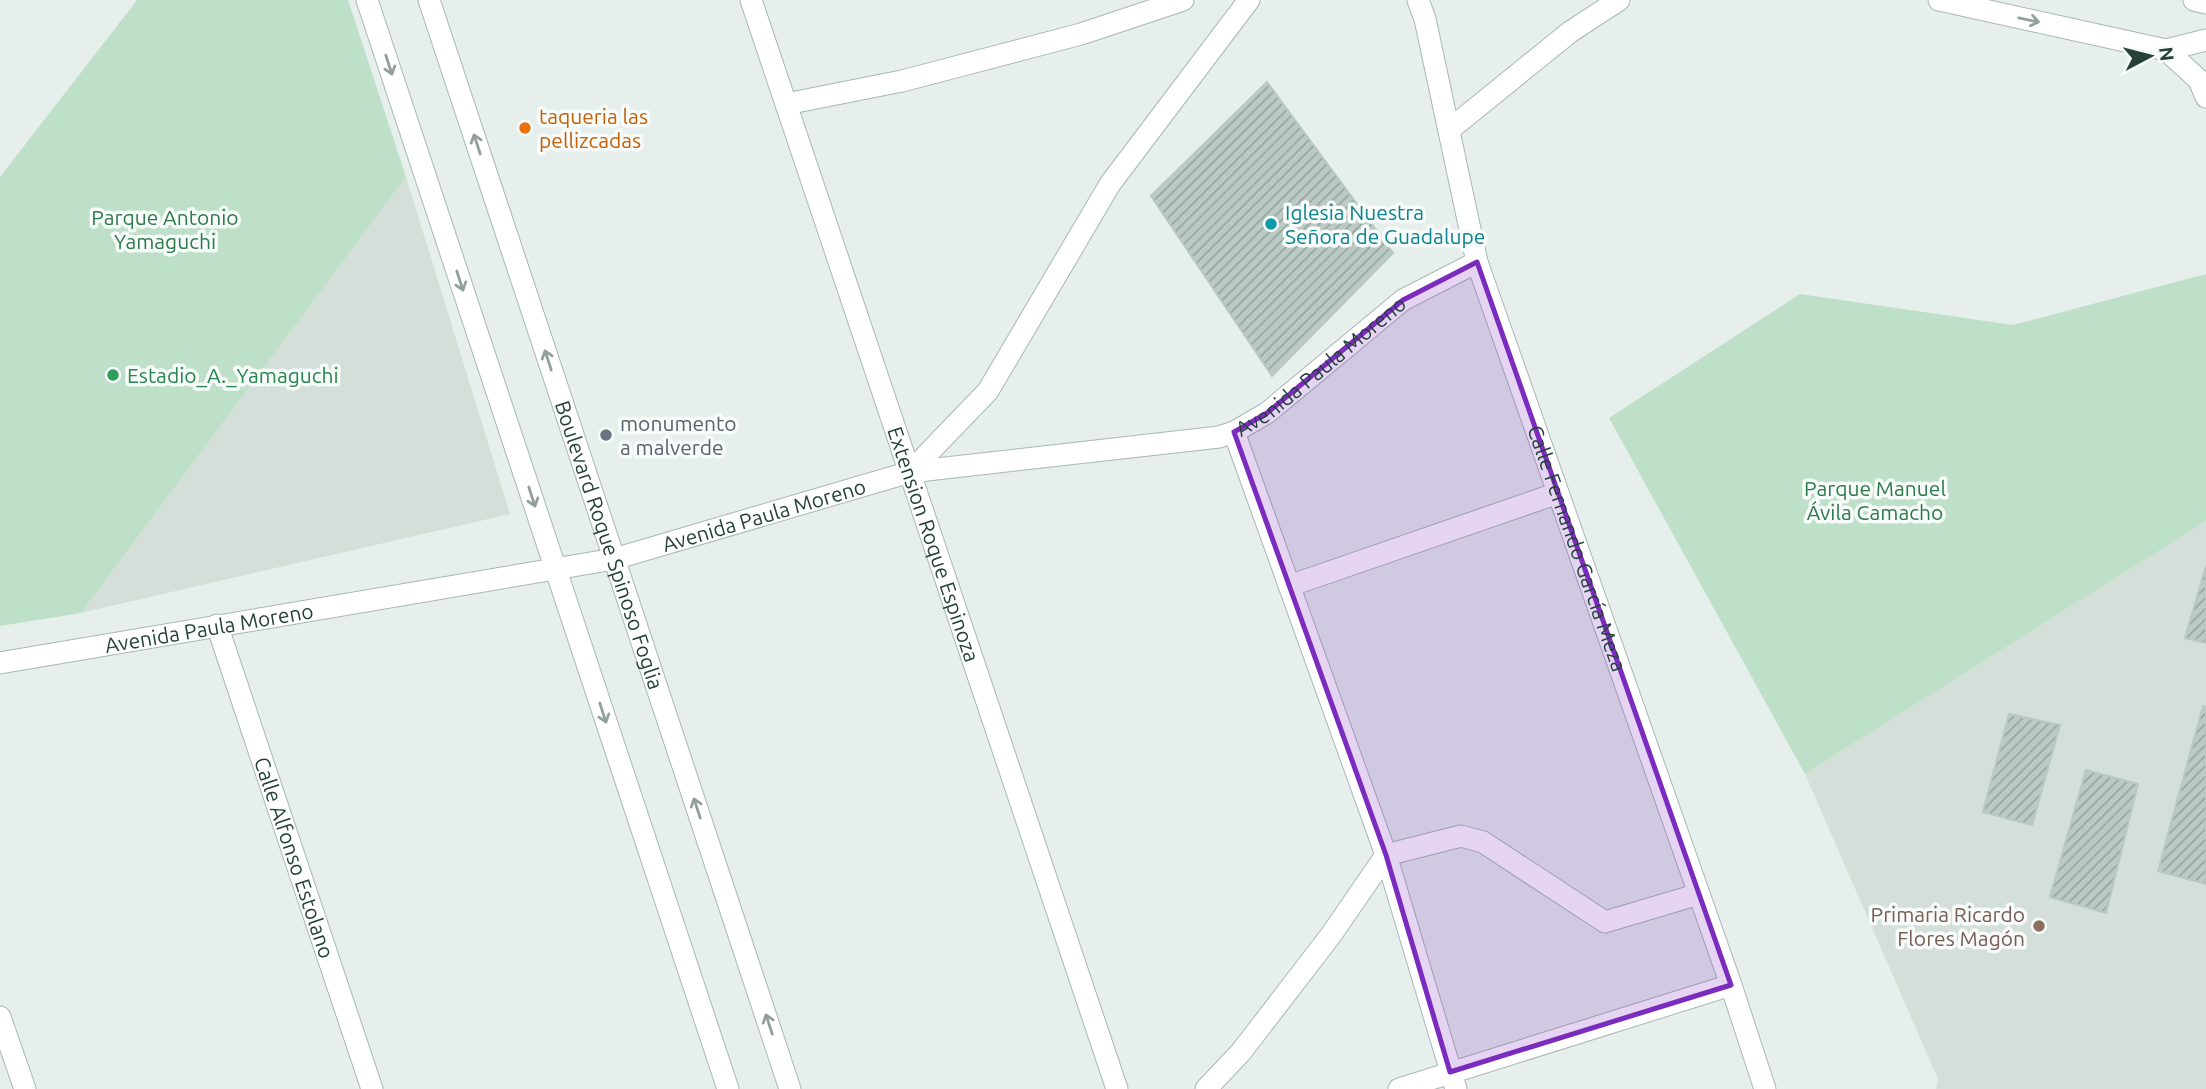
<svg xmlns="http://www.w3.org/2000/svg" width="2206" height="1089" font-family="Ubuntu,sans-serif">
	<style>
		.built { fill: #d4dfda }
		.park { fill: #bfe0c8 }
		.building { fill: url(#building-hatch); stroke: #b8c9c2; stroke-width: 2 }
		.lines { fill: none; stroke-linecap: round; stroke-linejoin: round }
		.minor-casing { stroke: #a8b8b2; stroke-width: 23 }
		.minor { stroke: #fff; stroke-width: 21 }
		.oneway { stroke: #92a09c }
		.marked { fill: #7b2cbf; fill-opacity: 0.2; stroke: #7b2cbf; stroke-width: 5; stroke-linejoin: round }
		.food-dot { fill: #e8710a; stroke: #f7fbf9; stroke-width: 2.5 }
		.culture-dot { fill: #0f9aa8; stroke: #f7fbf9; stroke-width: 2.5 }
		.leisure-dot { fill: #2e9e5b; stroke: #f7fbf9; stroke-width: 2.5 }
		.worship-dot { fill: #6b7280; stroke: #f7fbf9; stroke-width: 2.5 }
		.education-dot { fill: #8d6e63; stroke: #f7fbf9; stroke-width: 2.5 }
		.labels { text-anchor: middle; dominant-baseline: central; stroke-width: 7; stroke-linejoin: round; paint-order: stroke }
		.food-label { font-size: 21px; fill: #c56008; stroke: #f7fbf9; text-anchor: start }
		.culture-label { font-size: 21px; fill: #0d838f; stroke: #f7fbf9; text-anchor: start }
		.park-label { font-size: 21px; fill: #2d7a4b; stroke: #f7fbf9 }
		.street-label { font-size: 21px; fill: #24423a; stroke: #f7fbf9 }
		.leisure-label { font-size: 21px; fill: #27864d; stroke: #f7fbf9; text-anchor: start }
		.worship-label { font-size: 21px; fill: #5b616d; stroke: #f7fbf9; text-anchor: start }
		.education-label { font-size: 21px; fill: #785e54; stroke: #f7fbf9; text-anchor: end }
	</style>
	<defs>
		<pattern id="building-hatch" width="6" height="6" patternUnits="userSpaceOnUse" patternTransform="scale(1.75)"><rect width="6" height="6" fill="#bbcac4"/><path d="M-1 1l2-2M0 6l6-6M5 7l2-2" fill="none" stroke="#98a6a0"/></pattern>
	</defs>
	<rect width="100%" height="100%" fill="#e6efeb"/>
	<!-- built -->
	<g class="built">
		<polygon points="406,177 510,514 81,613"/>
		<polygon points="2206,521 2206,1089 1936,1089 1938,1079 1805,774"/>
	</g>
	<!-- park -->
	<g class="park">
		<polygon points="137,0 348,0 406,177 81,613 0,626 0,177"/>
		<polygon points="2206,274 2206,521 1805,774 1609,418 1800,294 2013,325"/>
	</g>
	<!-- building -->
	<g class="building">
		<polygon points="1267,82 1393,253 1272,376 1151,196"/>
		<polygon points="2206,566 2206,643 2185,638"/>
		<polygon points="2203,706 2206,707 2206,884 2158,871"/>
		<polygon points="2009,714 2060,725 2032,825 1983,812"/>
		<polygon points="2086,770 2138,784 2106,913 2050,897"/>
	</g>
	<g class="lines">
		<!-- minor casing -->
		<g class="minor-casing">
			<g id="minor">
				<polyline points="367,0 728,1089"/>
				<path id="s1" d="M429,0l361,1089"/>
				<path id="s2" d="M751,0l366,1089"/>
				<path id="s3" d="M1418,0l7,19 52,243 254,723 34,104"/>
				<polyline points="1939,0 2166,50 2199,80 2206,97"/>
				<polyline points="2194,0 2206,3"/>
				<polyline points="2166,50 2206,40"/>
				<polyline points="786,104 902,81 1081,34 1183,0"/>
				<polyline points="1449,130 1570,32 1619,0"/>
				<polyline points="1234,432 1386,855 1456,1089"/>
				<polyline points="910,472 988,391 1110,184 1249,0"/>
				<polyline points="1289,586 1558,493"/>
				<path id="s4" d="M217,625l155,464"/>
				<path id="s5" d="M0,663l614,-104 296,-87 309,-35 15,-5 33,-19 136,-113 74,-38"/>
				<polyline points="0,1017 25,1089"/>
				<polyline points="1206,1089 1241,1052 1331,935 1386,855 1461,836 1483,842 1605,922 1699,894"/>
				<polyline points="1399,1089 1731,985"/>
			</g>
		</g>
		<!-- minor -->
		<use href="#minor" class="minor"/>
	</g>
	<!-- one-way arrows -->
	<defs><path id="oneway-shaft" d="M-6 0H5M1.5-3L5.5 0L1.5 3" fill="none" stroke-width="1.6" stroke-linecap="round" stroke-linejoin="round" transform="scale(1.75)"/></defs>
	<g class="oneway">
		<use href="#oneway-shaft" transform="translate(2029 20) rotate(12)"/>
		<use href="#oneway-shaft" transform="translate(389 65) rotate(72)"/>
		<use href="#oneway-shaft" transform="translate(477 144) rotate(-108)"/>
		<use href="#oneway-shaft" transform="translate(460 281) rotate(72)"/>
		<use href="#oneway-shaft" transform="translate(548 360) rotate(-108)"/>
		<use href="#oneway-shaft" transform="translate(532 497) rotate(72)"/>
		<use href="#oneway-shaft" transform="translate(603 713) rotate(72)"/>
		<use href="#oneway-shaft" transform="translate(697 808) rotate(-108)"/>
		<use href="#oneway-shaft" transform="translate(769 1024) rotate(-108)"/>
	</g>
	<!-- marked area -->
	<path class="marked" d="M1477,262l254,723 -281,87 -64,-217 -152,-423 33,-19 136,-113z"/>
	<!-- markers -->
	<circle class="food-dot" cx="525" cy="128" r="7"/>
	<circle class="culture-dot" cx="1271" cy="224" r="7"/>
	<circle class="leisure-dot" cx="113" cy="375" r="7"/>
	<circle class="worship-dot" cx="606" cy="435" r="7"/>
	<circle class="education-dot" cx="2039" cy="926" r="7"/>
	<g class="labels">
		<!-- food labels -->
		<g class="food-label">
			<text x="539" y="116">taqueria las<tspan x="539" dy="24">pellizcadas</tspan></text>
		</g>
		<!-- culture labels -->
		<g class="culture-label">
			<text x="1285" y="212">Iglesia Nuestra<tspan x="1285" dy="24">Señora de Guadalupe</tspan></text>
		</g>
		<!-- park labels -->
		<g class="park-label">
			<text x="165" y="217">Parque Antonio<tspan x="165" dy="24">Yamaguchi</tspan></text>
			<text x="1875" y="488">Parque Manuel<tspan x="1875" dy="24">Ávila Camacho</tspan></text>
		</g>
		<!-- street labels -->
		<g class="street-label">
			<text stroke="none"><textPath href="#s5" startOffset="1367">Avenida Paula Moreno</textPath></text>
			<text stroke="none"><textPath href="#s5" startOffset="779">Avenida Paula Moreno</textPath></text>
			<text stroke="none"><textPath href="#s2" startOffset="574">Extension Roque Espinoza</textPath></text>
			<text stroke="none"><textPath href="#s1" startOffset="574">Boulevard Roque Spinoso Foglia</textPath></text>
			<text stroke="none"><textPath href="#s3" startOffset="572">Calle Fernando García Meza</textPath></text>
			<text stroke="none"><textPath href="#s5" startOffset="212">Avenida Paula Moreno</textPath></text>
			<text stroke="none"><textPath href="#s4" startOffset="245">Calle Alfonso Estolano</textPath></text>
		</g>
		<!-- leisure labels -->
		<g class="leisure-label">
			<text x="127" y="375">Estadio_A._Yamaguchi</text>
		</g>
		<!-- worship labels -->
		<g class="worship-label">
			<text x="620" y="423">monumento<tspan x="620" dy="24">a malverde</tspan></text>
		</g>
		<!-- education labels -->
		<g class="education-label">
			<text x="2025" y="914">Primaria Ricardo<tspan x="2025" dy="24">Flores Magón</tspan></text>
		</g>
	</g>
	<!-- north arrow -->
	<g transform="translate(2150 56) rotate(83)" stroke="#f7fbf9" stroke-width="5" paint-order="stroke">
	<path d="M0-5L12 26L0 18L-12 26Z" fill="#24423a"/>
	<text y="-10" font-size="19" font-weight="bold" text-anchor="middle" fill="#24423a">N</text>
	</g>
</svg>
